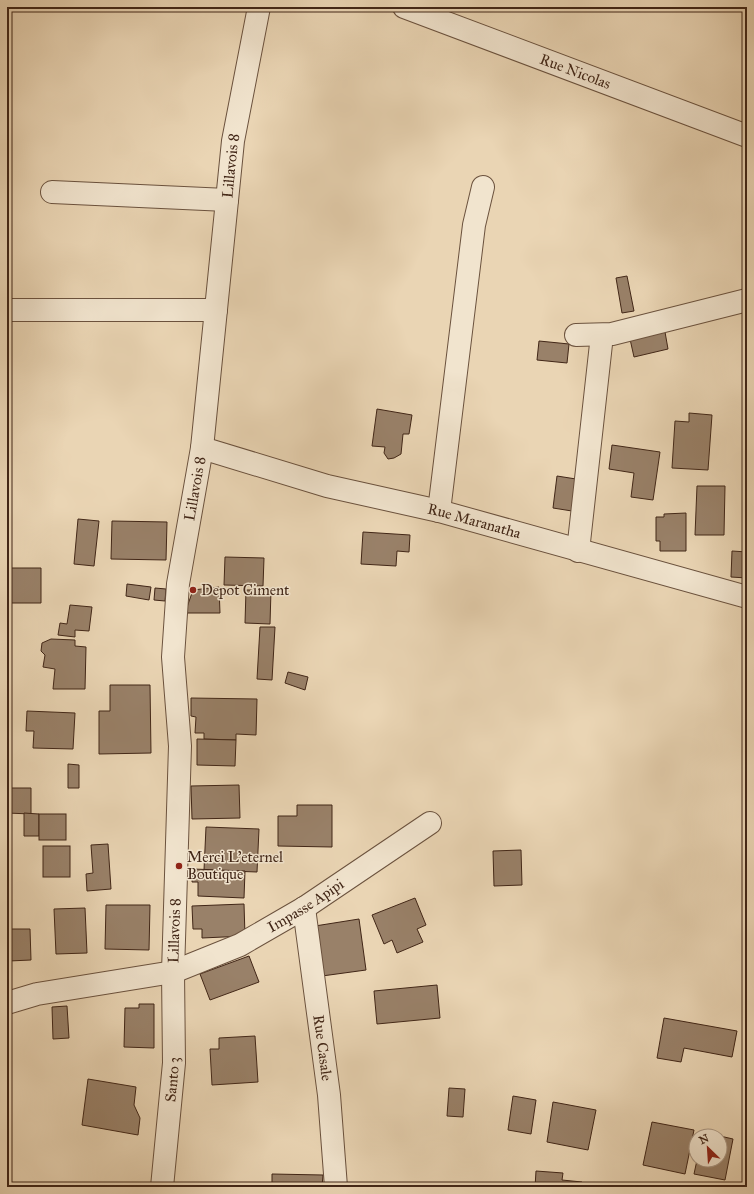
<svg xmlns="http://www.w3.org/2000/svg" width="754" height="1194" font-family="'IM FELL Great Primer',serif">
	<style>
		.building { fill: #998169; stroke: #412617 }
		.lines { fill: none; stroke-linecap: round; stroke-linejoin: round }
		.minor-casing { stroke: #6b523e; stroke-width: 24 }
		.minor { stroke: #f1e4ce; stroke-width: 22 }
		.poi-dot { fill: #8f2418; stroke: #f1e4ce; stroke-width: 1.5 }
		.labels { text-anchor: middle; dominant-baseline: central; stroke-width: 3; stroke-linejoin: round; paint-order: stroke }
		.street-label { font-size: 15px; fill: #412617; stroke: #f1e4ce }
		.poi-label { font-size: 15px; fill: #412617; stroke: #f1e4ce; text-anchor: start }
	</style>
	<rect width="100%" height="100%" fill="#ead5b4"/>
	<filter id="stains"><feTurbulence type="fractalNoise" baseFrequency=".005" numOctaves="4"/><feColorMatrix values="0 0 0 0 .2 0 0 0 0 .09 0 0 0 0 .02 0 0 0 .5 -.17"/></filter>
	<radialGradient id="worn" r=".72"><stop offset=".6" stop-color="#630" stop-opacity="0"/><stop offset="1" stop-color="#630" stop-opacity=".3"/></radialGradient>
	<!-- building -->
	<g class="building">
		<polygon points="627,276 634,311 622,313 616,278"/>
		<polygon points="665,332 668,349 634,357 630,339"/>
		<polygon points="539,341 569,344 567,363 537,360"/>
		<polygon points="377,409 412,415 409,434 403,434 401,454 394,458 388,459 384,453 385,447 372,446"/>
		<polygon points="689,413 712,415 708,470 672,468 675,421 689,422"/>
		<polygon points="612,445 660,452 653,500 631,497 634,473 609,469"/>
		<polygon points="557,476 576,479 572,511 553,508"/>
		<polygon points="697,486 725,486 724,535 695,535"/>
		<polygon points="686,513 686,551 660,551 660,541 656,541 656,517 664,517 664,514"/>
		<polygon points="78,519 99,521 94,566 74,564"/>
		<polygon points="112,521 167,522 166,560 111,559"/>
		<polygon points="363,532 410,535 409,552 397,551 396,566 361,564"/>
		<polygon points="732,551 747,552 747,578 731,577"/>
		<polygon points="225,557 264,558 263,586 224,585"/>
		<polygon points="10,568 41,568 41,603 9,603 10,593 7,593 7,577 10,577"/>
		<polygon points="127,584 151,587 149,600 126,596"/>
		<polygon points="219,587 220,613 185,613 193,590"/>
		<polygon points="155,588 166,589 165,601 154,600"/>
		<polygon points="246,590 271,590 270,624 245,623"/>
		<polygon points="70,605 92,607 89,631 75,630 75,637 58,635 60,623 67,624"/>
		<polygon points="260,627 275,627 272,680 257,679"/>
		<polygon points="51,639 75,640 75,646 86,647 85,689 53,689 55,669 43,667 45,655 41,651 42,643"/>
		<polygon points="288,672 308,677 305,690 285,683"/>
		<polygon points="110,685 150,685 151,753 99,754 99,711 110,711"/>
		<polygon points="191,698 257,699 256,735 236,734 236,740 204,739 204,733 195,733 196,717 191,716"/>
		<polygon points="27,711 75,713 73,749 33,748 34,731 26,731"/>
		<polygon points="197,739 236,740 235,766 197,765"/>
		<polygon points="68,764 79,765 79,788 68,788"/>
		<polygon points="239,785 240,818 192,819 191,786"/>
		<polygon points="7,788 31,788 31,814 7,813"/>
		<polygon points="297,805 332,805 332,847 278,846 278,816 297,816"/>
		<polygon points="24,813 39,814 39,836 24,836"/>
		<rect x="39" y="814" width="27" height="26"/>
		<polygon points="206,827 259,829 257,872 204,870"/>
		<polygon points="108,844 111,889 87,891 86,874 93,873 91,845"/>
		<rect x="43" y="846" width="27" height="31"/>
		<polygon points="521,850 522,885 494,886 493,851"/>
		<polygon points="193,869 245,871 244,898 198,896 198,882 192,882"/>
		<polygon points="415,898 426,925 417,929 423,942 397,953 392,940 384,944 372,915"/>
		<polygon points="244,904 245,936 202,938 202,929 193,929 192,906"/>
		<polygon points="106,905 150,905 149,950 105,949"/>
		<polygon points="85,908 87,953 56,954 54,909"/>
		<polygon points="359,919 366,970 322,976 315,926"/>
		<polygon points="8,929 30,929 31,960 9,961"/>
		<polygon points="249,956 259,982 210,1000 200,974"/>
		<polygon points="437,985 440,1018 377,1024 374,991"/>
		<polygon points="139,1004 154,1004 154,1048 124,1047 125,1008 139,1008"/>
		<polygon points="67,1006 69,1038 53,1039 52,1007"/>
		<polygon points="664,1018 737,1031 732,1057 684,1048 681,1062 657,1058"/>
		<polygon points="255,1036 258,1082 212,1085 210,1049 219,1049 219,1038"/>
		<polygon points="88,1079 136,1087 134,1105 140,1118 138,1135 82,1125"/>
		<polygon points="449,1088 465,1089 463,1117 447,1116"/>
		<polygon points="513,1096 536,1100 531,1134 508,1130"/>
		<polygon points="553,1102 596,1110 588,1150 547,1142"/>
		<polygon points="652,1122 694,1130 685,1174 643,1165"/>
		<polygon points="720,1136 733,1139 725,1180 694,1174 697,1160 720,1160"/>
		<polygon points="536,1171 563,1173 562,1180 582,1182 581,1187 535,1187"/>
		<polygon points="272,1174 323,1175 322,1187 272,1187"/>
	</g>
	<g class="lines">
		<!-- minor casing -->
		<g class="minor-casing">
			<g id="minor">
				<path id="s1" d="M404,7l343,129"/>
				<polyline points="52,192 227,200"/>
				<polyline points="7,310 216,310"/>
				<polyline points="576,335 612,334 747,300"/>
				<path id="s2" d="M202,448l125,38 112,25 308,86"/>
				<polyline points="439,511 474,225 483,187"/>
				<polyline points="578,551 602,335"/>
				<path id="s3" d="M304,908l25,187 7,92"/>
				<path id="s4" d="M7,1003l30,-9 136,-22 67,-27 64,-37 126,-85"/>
				<path id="s5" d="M162,1187l12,-124 -1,-91 7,-226 -7,-89 5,-73 24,-136 31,-307 26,-134"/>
			</g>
		</g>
		<!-- minor -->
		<use href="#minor" class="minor"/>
	</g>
	<!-- markers -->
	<g class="poi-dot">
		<circle cx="193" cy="590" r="4"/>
		<circle cx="179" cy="866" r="4"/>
	</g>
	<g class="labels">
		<!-- street labels -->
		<g class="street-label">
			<text stroke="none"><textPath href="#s1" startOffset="183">Rue Nicolas</textPath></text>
			<text stroke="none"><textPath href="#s5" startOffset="1026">Lillavois 8</textPath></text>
			<text stroke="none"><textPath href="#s5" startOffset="701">Lillavois 8</textPath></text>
			<text stroke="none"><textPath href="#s2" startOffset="282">Rue Maranatha</textPath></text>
			<text stroke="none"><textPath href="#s4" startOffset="318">Impasse Apipi</textPath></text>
			<text stroke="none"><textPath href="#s5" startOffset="257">Lillavois 8</textPath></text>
			<text stroke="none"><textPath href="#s3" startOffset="141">Rue Casale</textPath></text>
			<text stroke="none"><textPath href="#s5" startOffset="108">Santo 3</textPath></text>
		</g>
		<!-- poi labels -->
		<g class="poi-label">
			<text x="201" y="590">Depot Ciment</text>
			<text x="187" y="857">Merci L'eternel<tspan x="187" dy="17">Boutique</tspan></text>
		</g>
	</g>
	<!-- margin -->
	<rect width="754" height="1194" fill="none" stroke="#ead5b4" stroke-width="24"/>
	<rect x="8" y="8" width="738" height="1178" fill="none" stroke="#412617" stroke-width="2"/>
	<rect x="12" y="12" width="730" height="1170" fill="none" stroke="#412617"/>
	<!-- north arrow -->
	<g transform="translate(708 1148) rotate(335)"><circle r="19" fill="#f1e4ce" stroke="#ab9885"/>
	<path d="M0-3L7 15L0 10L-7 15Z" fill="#8f2418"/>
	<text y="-6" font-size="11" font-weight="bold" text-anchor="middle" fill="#412617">N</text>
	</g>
	<rect width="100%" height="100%" filter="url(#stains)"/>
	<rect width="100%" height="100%" fill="url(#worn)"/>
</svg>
